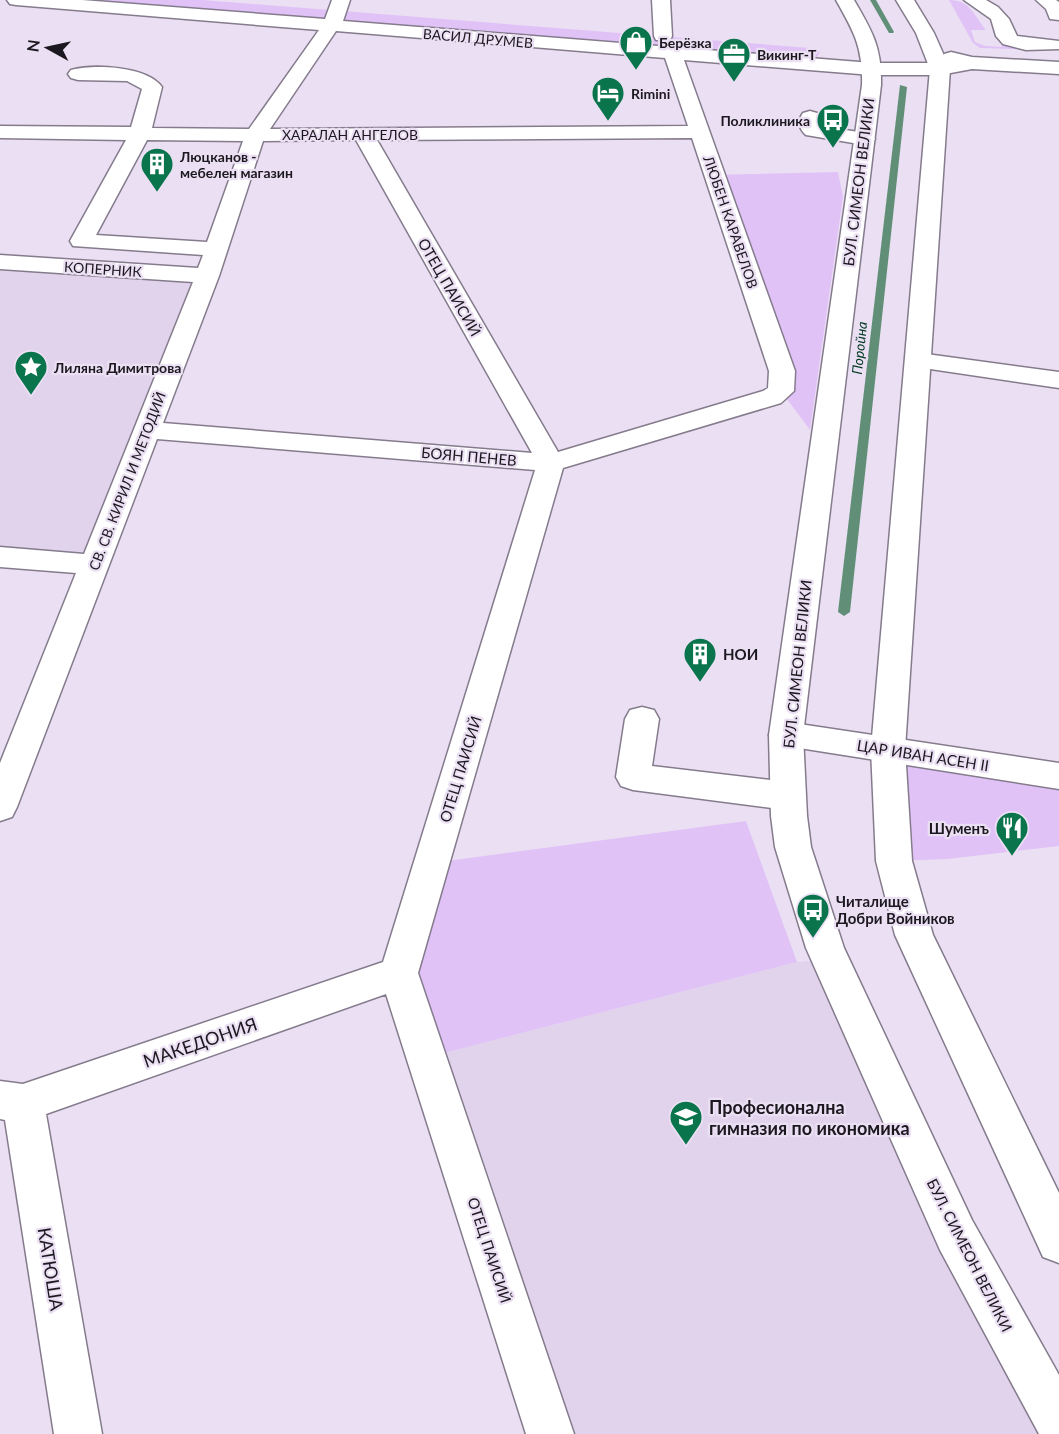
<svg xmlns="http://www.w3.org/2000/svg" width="1059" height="1434" font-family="Lato,sans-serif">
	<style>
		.built { fill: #e1d3ec }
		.green { fill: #e0c2f7 }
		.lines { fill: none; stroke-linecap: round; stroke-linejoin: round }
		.stream { fill: #618e77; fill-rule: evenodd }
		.minor-casing { stroke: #847b8c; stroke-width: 3 }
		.major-casing { stroke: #847b8c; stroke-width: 3 }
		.minor { fill: #fff; fill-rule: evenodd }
		.major { fill: #fff; fill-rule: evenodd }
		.labels { text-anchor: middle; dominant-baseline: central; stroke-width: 4.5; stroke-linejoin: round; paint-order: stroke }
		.far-street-label { font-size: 14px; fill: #1c181f; stroke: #ebe0f3 }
		.far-poi-label { font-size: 14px; font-weight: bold; fill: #1c181f; stroke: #ebe0f3; text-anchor: start }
		.far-water-label { font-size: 14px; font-style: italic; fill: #003821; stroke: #ebe0f3 }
		.street-label { font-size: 15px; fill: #1c181f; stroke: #ebe0f3 }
		.poi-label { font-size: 15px; font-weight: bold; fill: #1c181f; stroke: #ebe0f3; text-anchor: start }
		.near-street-label { font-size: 18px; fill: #1c181f; stroke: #ebe0f3 }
		.near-poi-label { font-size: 18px; font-weight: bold; fill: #1c181f; stroke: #ebe0f3; text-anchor: start }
	</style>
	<rect width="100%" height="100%" fill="#ebe0f3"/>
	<!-- built -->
	<g class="built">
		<polygon points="0,262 207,276 95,565 0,557"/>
		<polygon points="829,959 1059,1434 550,1434 428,1057 797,962"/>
	</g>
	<!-- green -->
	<g class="green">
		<polygon points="16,0 202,0 810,48 820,52 812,65"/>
		<path d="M949,0c21,0 25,15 37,30h-15l4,12 10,4 17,1 -1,-6 8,5 30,4 -59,-2 -7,-5z"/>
		<polygon points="838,172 843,197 810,430 781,391 715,175"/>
		<polygon points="888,749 1059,776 1059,846 948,859 894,861"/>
		<polygon points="746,821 797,962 428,1057 399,973 432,863"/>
	</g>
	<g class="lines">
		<!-- stream -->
		<g class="stream">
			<polygon points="870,0 876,0 894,32 893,33 889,33"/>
			<polygon points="900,85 907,87 850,612 844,616 838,612"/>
		</g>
		<!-- minor casing -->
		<g class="minor-casing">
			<g id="minor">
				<path d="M7,0h75l243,19 7,-19h18l-7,21 529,42h68l5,-1 -3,-4 2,-4 7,-2 21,5 87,5v12l-87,-5 -32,6h-68l-188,-15 111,311 -1,20 -13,12 -218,65 -145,505 156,461h-48l-140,-440 -340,120 56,320h-48l-49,-314 -5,-1v-38l23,3 360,-122 152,-492 -378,-31 -140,368 -5,10 -12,4v-58l76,-190 -76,-6v-20l84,7 109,-272 -193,-13v-14l198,13 5,-13 -130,-9 -3,-5 56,-101 -126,-2v-12l131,1 11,-38 -15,-8 -49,-1 -7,-2 -3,-4 3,-4c23,-6 76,-4 91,17l-10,41 97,1 70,-99 -303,-25 -6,-1zM336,31l329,27 23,68 -418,3zM692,138l77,233 -1,17 -5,3 -205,61 -181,-312zM147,140l96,1 -36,101 -111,-7zM356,140l176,313 -369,-30 56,-147 44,-135z"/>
				<polygon points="652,0 670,0 672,36 670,40 656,40 654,36"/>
				<polygon points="964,0 986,0 998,7 1009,19 1017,36 1059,41 1059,49 1026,50 1003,44 996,36 991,19"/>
				<polygon points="1036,0 1056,0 1059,2 1059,20 1050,19 1046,9"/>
				<path d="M810,111l7,2 3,4v9l45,7 7,2 3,4 -3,4 -7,2 -59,-10c-7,-6 -9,-14 -3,-22z"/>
				<polygon points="919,353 1059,372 1059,388 910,366 906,361 910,356"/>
				<polygon points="642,707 654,710 659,719 652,766 788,782 800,786 805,796 800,806 788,810 633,790 621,786 616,777 625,719 630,710"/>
				<polygon points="786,722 1059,763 1059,789 774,744 769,735 774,726"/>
			</g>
		</g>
		<!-- major casing -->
		<g class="major-casing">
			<g id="major">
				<path d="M836,0h18c18,31 28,47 27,85l-78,650 4,81 4,31 33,101 128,272 87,155v59h-20l-99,-184 -134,-302 -31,-101 -4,-31 -2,-81 93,-650c1,-38 -8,-53 -26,-85z"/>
				<polygon points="896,0 914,0 934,33 950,69 905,749 912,861 933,935 1059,1193 1059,1263 1043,1257 895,935 876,861 871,749 930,69 916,33"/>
			</g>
		</g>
		<!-- minor -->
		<use href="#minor" class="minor"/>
		<!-- major -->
		<use href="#major" class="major"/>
	</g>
	<!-- icons -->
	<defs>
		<g id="shop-pin" transform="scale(1.725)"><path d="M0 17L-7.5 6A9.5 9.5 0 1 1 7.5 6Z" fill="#0a744c" stroke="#ebe0f3"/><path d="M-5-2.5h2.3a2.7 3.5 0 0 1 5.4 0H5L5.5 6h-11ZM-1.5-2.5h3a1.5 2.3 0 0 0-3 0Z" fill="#fff"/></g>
		<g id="office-pin" transform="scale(1.725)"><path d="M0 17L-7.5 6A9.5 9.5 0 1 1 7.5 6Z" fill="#0a744c" stroke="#ebe0f3"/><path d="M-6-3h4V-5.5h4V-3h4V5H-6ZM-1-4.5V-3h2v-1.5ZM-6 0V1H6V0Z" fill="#fff"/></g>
		<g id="hotel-pin" transform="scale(1.725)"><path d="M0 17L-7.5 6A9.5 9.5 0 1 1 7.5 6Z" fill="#0a744c" stroke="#ebe0f3"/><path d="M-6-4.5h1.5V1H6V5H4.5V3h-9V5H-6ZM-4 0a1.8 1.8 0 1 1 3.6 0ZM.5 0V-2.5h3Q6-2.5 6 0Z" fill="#fff"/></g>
		<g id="bus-pin" transform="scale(1.725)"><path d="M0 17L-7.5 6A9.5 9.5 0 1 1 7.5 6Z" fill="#0a744c" stroke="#ebe0f3"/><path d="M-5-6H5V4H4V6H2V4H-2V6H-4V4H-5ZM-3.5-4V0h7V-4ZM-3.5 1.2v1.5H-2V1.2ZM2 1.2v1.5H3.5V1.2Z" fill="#fff"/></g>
		<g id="building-pin" transform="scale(1.725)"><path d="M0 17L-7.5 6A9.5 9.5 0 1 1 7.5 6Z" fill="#0a744c" stroke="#ebe0f3"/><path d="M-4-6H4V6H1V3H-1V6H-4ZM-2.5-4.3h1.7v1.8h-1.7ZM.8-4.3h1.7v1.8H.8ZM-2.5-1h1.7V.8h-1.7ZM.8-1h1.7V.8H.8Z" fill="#fff"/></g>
		<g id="sight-pin" transform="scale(1.725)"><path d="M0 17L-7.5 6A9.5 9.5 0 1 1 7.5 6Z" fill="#0a744c" stroke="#ebe0f3"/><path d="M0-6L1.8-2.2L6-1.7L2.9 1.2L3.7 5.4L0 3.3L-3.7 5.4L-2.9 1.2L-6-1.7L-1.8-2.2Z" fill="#fff"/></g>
		<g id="restaurant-pin" transform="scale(1.725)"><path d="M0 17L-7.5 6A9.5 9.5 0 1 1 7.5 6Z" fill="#0a744c" stroke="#ebe0f3"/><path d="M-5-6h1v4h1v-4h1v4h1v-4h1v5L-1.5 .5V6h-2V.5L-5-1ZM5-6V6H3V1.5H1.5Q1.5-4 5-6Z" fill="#fff"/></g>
		<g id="school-pin" transform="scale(1.725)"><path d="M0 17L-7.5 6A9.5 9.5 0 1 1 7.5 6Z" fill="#0a744c" stroke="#ebe0f3"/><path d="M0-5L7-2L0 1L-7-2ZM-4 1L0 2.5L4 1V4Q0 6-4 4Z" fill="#fff"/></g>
	</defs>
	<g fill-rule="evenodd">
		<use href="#shop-pin" x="636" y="42"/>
		<use href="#office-pin" x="734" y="54"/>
		<use href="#hotel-pin" x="608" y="93"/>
		<use href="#bus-pin" x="833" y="120"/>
		<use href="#building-pin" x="157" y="164"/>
		<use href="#sight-pin" x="31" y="367"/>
		<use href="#building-pin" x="700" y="654"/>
		<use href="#restaurant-pin" x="1012" y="828"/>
		<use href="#bus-pin" x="813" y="910"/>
		<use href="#school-pin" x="686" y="1117"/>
	</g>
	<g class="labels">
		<!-- far-street labels -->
		<g class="far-street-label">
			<text transform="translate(478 38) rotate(5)">ВАСИЛ ДРУМЕВ</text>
			<text x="350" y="134">ХАРАЛАН АНГЕЛОВ</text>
			<text transform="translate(731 222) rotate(71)">ЛЮБЕН КАРАВЕЛОВ</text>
			<text transform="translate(103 269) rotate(4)">КОПЕРНИК</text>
			<text transform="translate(127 481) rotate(-69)">СВ. СВ. КИРИЛ И МЕТОДИЙ</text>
		</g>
		<!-- far-poi labels -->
		<g class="far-poi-label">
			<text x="659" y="42">Берёзка</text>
			<text x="757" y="54">Викинг-Т</text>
			<text x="631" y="93">Rimini</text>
			<text x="810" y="120" text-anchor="end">Поликлиника</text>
			<text x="180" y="156">Люцканов -<tspan x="180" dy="16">мебелен магазин</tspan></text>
			<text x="54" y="367">Лиляна Димитрова</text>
		</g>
		<!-- far-water labels -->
		<g class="far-water-label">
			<text transform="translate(859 348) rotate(-84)">Поройна</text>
		</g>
		<!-- street labels -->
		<g class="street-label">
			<text transform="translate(858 182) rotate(-83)">БУЛ. СИМЕОН ВЕЛИКИ</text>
			<text transform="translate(450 287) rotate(60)">ОТЕЦ ПАИСИЙ</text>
			<text transform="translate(469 456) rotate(5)">БОЯН ПЕНЕВ</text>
			<text transform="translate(797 664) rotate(-84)">БУЛ. СИМЕОН ВЕЛИКИ</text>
			<text transform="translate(923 755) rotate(9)">ЦАР ИВАН АСЕН II</text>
			<text transform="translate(460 769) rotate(-73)">ОТЕЦ ПАИСИЙ</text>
			<text transform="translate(490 1250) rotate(72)">ОТЕЦ ПАИСИЙ</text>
			<text transform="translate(970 1255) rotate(63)">БУЛ. СИМЕОН ВЕЛИКИ</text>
		</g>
		<!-- poi labels -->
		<g class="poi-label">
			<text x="723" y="654">НОИ</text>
			<text x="989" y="828" text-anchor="end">Шуменъ</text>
			<text x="836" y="901">Читалище<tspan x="836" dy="17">Добри Войников</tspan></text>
		</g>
		<!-- near-street labels -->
		<g class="near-street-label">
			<text transform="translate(200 1042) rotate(-19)">МАКЕДОНИЯ</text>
			<text transform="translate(51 1269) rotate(81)">КАТЮША</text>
		</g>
		<!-- near-poi labels -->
		<g class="near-poi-label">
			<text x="709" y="1107">Професионална<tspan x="709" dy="21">гимназия по икономика</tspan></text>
		</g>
	</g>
	<!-- north arrow -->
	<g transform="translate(48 48) rotate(278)" stroke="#ebe0f3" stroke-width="4.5" paint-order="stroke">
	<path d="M0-4.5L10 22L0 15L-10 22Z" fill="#1c181f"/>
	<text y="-9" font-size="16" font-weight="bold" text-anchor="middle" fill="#1c181f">N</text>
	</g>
</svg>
